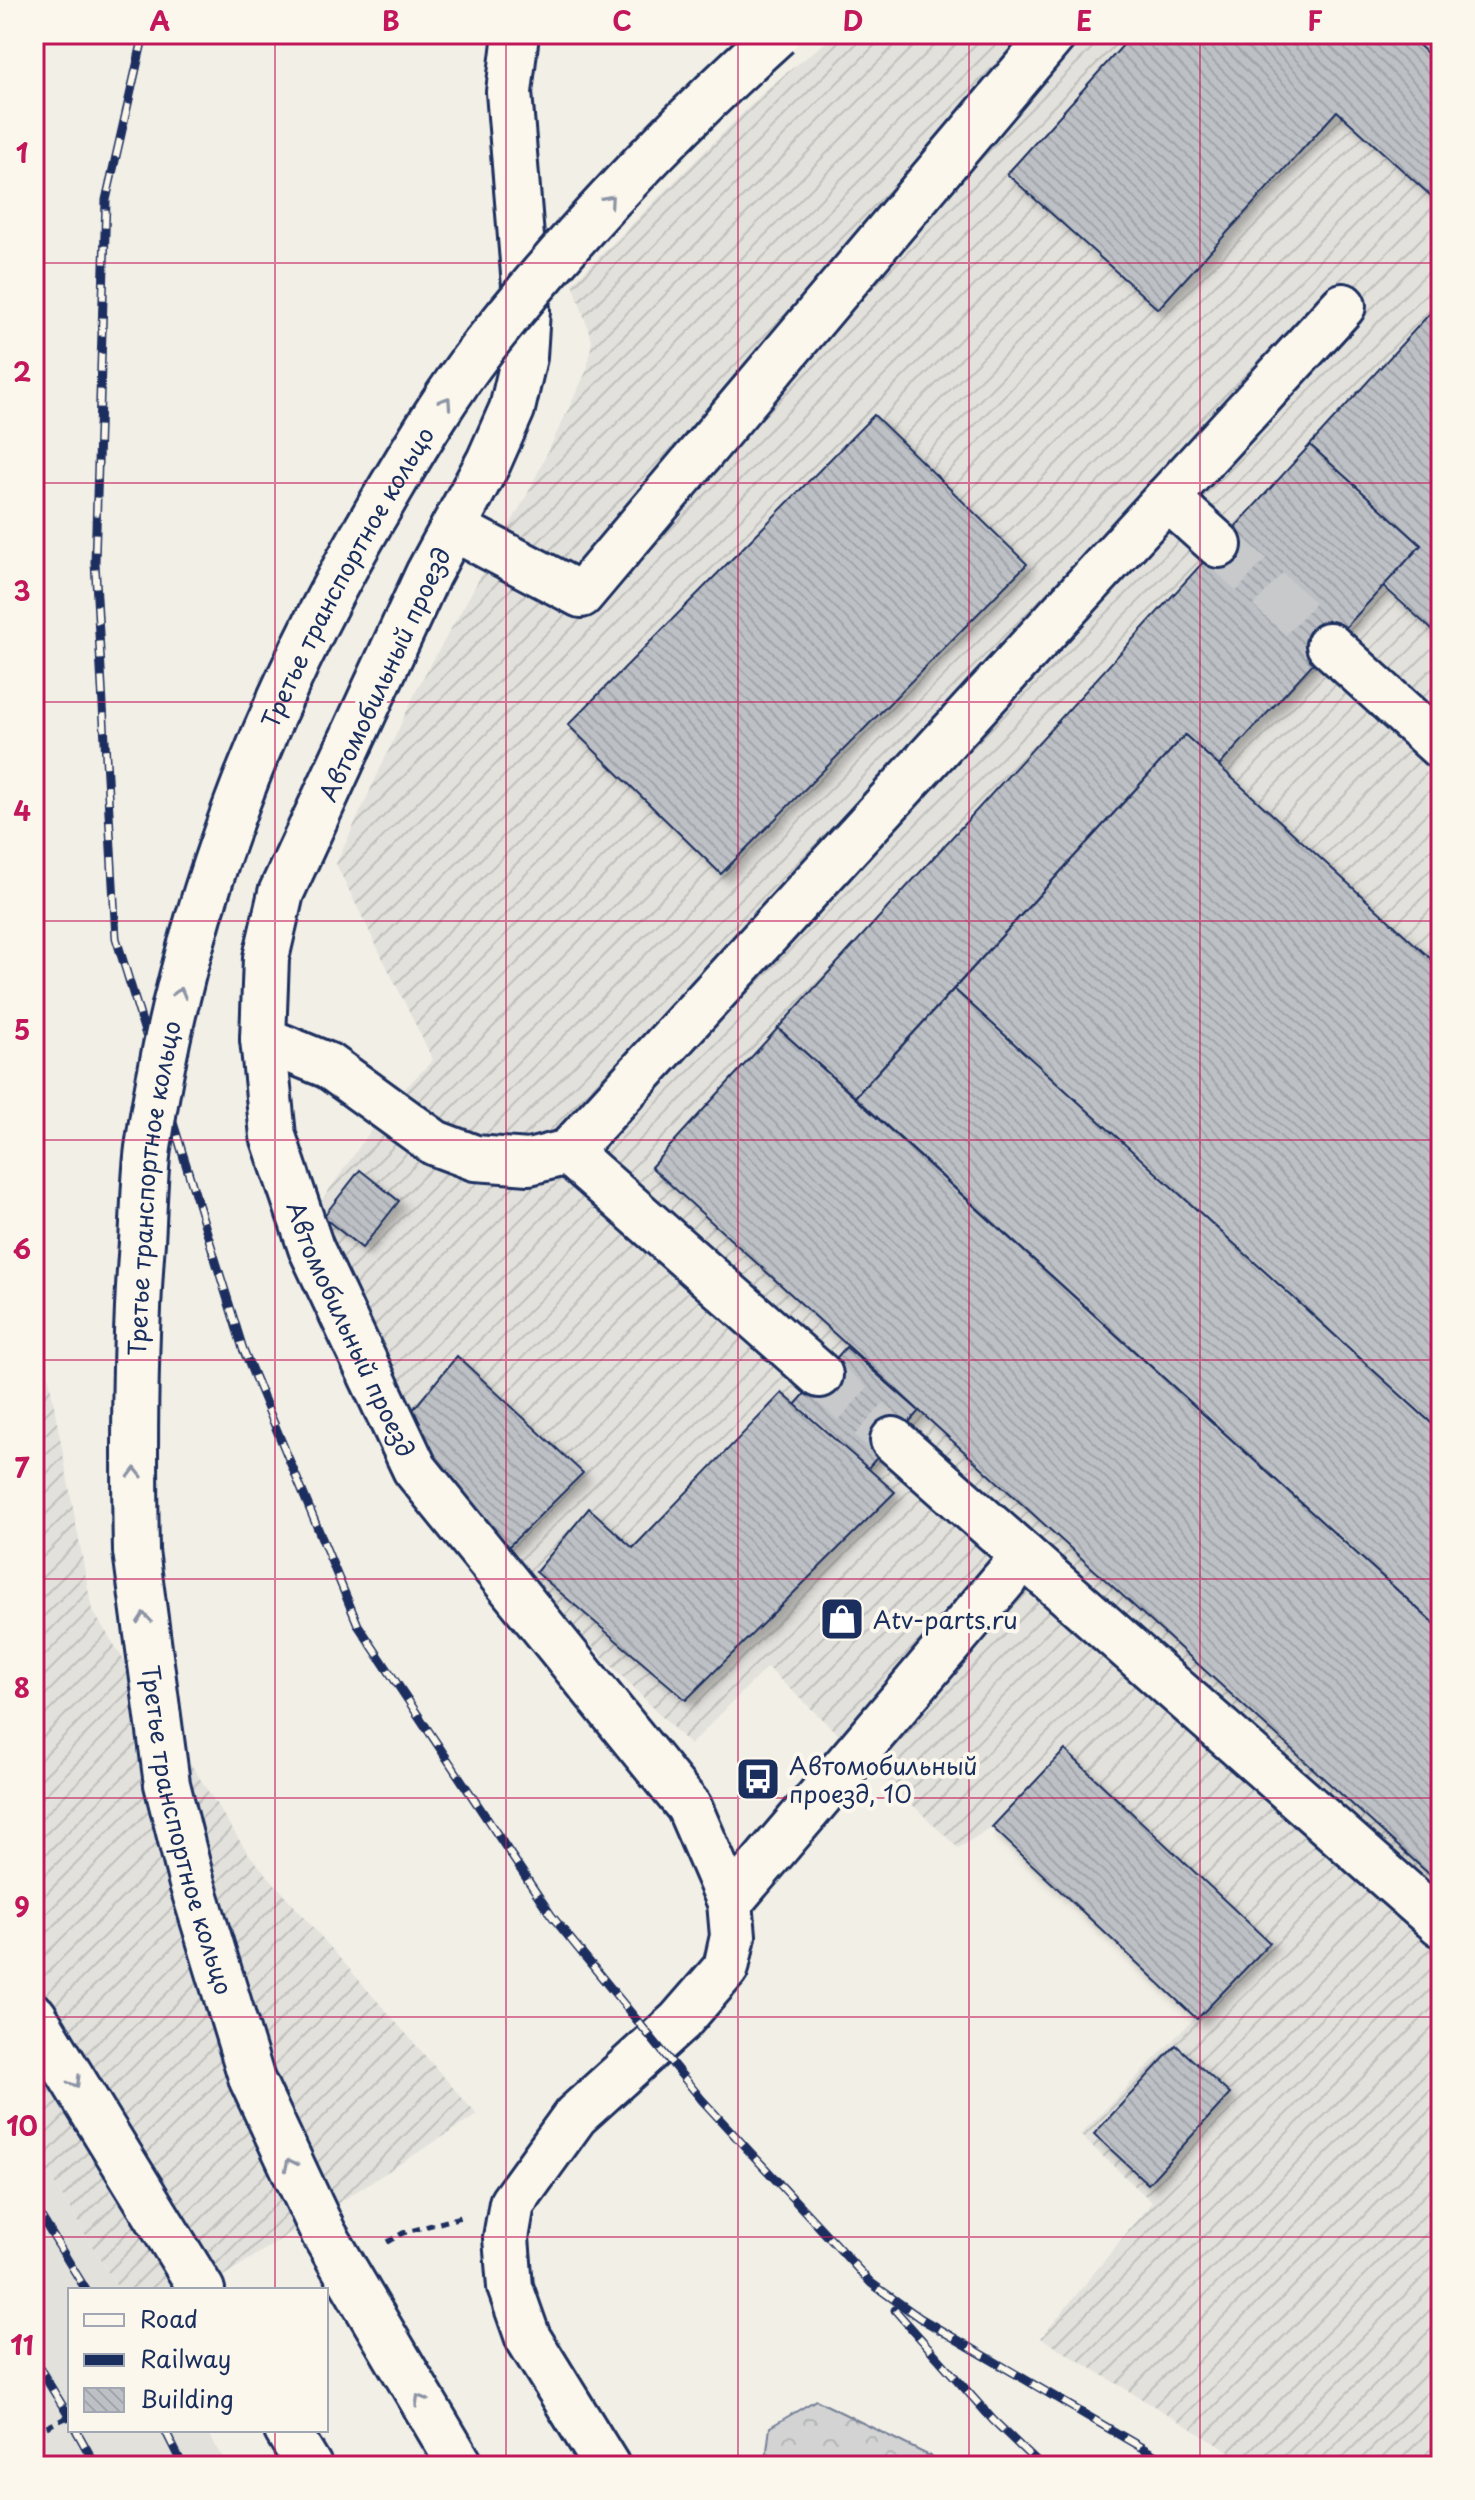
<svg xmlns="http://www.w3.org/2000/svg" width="1475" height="2500" font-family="'Playpen Sans',sans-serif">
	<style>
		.built { fill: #e2e1dc }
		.industrial { fill: url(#industrial-furrows) }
		.forest { fill: url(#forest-crowns); stroke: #768198; stroke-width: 2 }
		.building { fill: url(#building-back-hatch); stroke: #1b2f5e; stroke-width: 2; filter: url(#shadow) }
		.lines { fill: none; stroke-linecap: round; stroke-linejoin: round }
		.minor-tunnel { stroke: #c7c9cb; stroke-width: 44; stroke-dasharray: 44 22; stroke-linecap: butt }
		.minor-casing { stroke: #1b2f5e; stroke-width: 50 }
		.major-casing { stroke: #1b2f5e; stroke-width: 50 }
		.path { stroke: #1b2f5e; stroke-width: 5; stroke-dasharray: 8 6; stroke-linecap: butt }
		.minor { stroke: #fbf7ec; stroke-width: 44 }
		.major { stroke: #fbf7ec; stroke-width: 44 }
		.rail-casing { stroke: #1b2f5e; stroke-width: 9 }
		.rail { stroke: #fbf7ec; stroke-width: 6; stroke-dasharray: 18; stroke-linecap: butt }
		.major-bridge-casing { stroke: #1b2f5e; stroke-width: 50; stroke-linecap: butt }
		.major-bridge { stroke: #fbf7ec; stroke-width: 44 }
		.oneway { stroke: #8b93a5 }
		.grid { fill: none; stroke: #c2185b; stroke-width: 2; stroke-opacity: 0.55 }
		.labels { text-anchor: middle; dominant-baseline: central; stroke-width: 8; stroke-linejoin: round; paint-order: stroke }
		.street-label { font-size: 24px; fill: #1b2f5e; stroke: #fbf7ec }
		.poi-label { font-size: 24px; fill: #1b2f5e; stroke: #fbf7ec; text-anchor: start }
		.neatline { fill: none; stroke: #c2185b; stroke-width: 3 }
		.grid-label { font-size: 26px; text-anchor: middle; font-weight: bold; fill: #c2185b }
	</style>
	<defs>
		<pattern id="industrial-furrows" width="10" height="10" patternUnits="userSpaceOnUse" patternTransform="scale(2)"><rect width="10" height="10" fill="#e2e1dc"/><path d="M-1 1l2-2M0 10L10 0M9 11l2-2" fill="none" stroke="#c1c1bf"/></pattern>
		<pattern id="forest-crowns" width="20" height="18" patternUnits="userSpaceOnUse" patternTransform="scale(2)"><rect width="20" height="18" fill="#d2d3d2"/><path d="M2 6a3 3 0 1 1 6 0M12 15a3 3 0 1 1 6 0" fill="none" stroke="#b4b5b7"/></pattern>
		<pattern id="building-back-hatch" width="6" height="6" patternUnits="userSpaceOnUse" patternTransform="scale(2)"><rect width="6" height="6" fill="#bdc0c4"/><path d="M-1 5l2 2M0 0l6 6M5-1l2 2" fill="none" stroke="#a2a5ab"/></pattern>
		<filter id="shadow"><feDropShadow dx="7" dy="7" stdDeviation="4" flood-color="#0004"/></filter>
	</defs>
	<rect width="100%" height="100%" fill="#f2efe6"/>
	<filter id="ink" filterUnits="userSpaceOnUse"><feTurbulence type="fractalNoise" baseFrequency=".0125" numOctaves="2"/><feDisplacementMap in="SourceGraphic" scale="16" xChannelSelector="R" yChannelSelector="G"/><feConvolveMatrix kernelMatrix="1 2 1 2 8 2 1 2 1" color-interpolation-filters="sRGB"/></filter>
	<g filter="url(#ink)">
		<!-- built -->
		<polygon class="built" points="34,2150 119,2290 70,2290 70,2430 206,2430 228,2466 34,2466"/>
		<!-- industrial -->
		<g class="industrial">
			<polygon points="836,34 1441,34 1441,2466 1253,2466 1041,2338 1152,2202 1080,2135 1269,1942 1065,1750 992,1827 958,1848 767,1667 690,1745 518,1571 406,1434 313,1213 388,1106 433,1060 336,864 419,685 527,495 587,370 592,341 573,283 770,86"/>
			<polygon points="34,1298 92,1610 247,1852 477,2115 201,2290 119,2290 34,2150"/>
		</g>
		<!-- forest -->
		<polygon class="forest" points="816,2400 950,2466 765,2466 770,2427"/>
		<!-- building -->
		<g class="building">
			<polygon points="1133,34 1407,34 1441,66 1441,205 1337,111 1158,309 1007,174"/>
			<polygon points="1441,301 1441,638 1383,586 1421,545 1310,445"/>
			<polygon points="874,415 1027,564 721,874 568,725"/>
			<polygon points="1310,445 1421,545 1219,766 1185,735 855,1097 778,1028"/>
			<polygon points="1185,735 1441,968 1441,1432 954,989"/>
			<polygon points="954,989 1441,1432 1441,1630 855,1097"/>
			<polygon points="778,1028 1441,1630 1441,1885 651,1167"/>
			<polygon points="360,1170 399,1201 362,1248 323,1217"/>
			<polygon points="846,1347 919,1411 867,1469 795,1405"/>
			<polygon points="457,1356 583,1473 506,1549 403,1422"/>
			<polygon points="782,1393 895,1492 686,1700 536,1572 589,1508 633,1548"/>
			<polygon points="1065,1750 1270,1943 1197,2019 992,1827"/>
			<polygon points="1176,2045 1230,2094 1148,2184 1094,2134"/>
		</g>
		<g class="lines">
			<!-- minor-tunnel -->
			<g class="minor-tunnel">
				<polyline points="1219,545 1329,645"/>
				<polyline points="820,1375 893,1440"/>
			</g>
			<!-- minor casing -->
			<g class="minor-casing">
				<g id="minor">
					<path id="s1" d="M516,34l-7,58 18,218 -3,47 -12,52 -23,52 -61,113 -147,319 -15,65 -3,81 10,97 38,112 104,221 274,338 41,95 3,34 -7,32 -46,53 -105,95 -63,87 -6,35 4,49 18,51 79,128"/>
					<polyline points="1167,498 1219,545"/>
					<polyline points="453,528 581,595 1054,34"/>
					<polyline points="1329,645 1441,747"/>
					<polyline points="263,1039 329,1066 435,1143 475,1158 529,1162 568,1152 820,1375"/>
					<polyline points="568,1152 1343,306"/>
					<polyline points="893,1440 1441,1924"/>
					<polyline points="730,1902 1024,1556"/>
				</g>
			</g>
			<!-- major casing -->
			<g class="major-casing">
				<g id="major">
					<path id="s2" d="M136,1551l31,233 24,96 61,200 72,154"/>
					<polyline points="34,2016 202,2290"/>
					<polyline points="287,2430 309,2466"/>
				</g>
			</g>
			<!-- path -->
			<g class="path">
				<polyline points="387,2242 403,2233 461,2217"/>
				<polyline points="34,2433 70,2416"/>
			</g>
			<!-- minor -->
			<use href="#minor" class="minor"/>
			<!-- major -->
			<use href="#major" class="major"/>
			<!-- rail casing -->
			<g class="rail-casing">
				<g id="rail">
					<polyline points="144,34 106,200 95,562 116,938 243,1349 358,1625 551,1915 702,2100 871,2283 920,2318 1173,2466"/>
					<polyline points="34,2205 86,2290"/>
					<polyline points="895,2310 993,2420 1041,2466"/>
					<polyline points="34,2359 70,2418"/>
					<polyline points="76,2430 96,2466"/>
					<polyline points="165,2430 183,2466"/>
				</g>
			</g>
			<!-- rail -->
			<use href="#rail" class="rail"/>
			<!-- major-bridge casing -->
			<g class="major-bridge-casing">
				<g id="major-bridge">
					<path id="s3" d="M136,1551c-2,-103 -2,-206 6,-309 2,-31 2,-63 6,-94 33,-233 120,-457 241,-657 29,-49 59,-99 94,-144 89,-113 188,-217 294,-313"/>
					<polyline points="324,2234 461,2466"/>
				</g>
			</g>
			<!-- major-bridge -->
			<use href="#major-bridge" class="major-bridge"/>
		</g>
		<!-- one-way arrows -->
		<defs><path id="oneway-chevron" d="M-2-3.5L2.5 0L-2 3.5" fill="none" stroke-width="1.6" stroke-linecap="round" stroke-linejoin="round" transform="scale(2)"/></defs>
		<g class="oneway">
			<use href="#oneway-chevron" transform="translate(609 200) rotate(-49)"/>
			<use href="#oneway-chevron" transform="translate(446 402) rotate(-56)"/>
			<use href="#oneway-chevron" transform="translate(180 993) rotate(-75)"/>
			<use href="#oneway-chevron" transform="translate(135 1473) rotate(-91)"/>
			<use href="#oneway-chevron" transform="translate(144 1618) rotate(-96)"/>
			<use href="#oneway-chevron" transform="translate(75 2082) rotate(59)"/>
			<use href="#oneway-chevron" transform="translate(290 2164) rotate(-116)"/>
			<use href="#oneway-chevron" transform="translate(420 2400) rotate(-121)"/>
		</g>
	</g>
	<!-- grid -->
	<path class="grid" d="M275,34v2256M506,34v2432M738,34v2432M969,34v2432M1200,34v2432M34,263h1407M34,483h1407M34,702h1407M34,921h1407M34,1140h1407M34,1360h1407M34,1579h1407M34,1798h1407M34,2017h1407M34,2237h1407M275,2430v36"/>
	<!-- icons -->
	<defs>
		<g id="shop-square" transform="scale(2.3)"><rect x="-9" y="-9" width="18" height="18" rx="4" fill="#1b2f5e" stroke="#fbf7ec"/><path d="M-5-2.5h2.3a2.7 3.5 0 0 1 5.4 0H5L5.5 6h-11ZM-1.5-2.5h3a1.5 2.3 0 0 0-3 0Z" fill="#fff"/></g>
		<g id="bus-square" transform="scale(2.3)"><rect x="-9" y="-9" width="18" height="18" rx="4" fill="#1b2f5e" stroke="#fbf7ec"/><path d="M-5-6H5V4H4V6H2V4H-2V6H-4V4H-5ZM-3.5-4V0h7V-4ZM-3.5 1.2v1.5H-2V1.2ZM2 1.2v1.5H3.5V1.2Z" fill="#fff"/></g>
	</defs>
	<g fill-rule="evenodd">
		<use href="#shop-square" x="842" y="1619"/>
		<use href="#bus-square" x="758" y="1779"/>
	</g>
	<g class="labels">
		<!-- street labels -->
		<g class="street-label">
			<text stroke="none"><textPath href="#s3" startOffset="1012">Третье транспортное кольцо</textPath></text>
			<text transform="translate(384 674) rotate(-65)">Автомобильный проезд</text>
			<text stroke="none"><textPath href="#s3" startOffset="364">Третье транспортное кольцо</textPath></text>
			<text stroke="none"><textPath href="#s1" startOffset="1368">Автомобильный проезд</textPath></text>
			<text stroke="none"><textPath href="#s2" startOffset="284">Третье транспортное кольцо</textPath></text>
		</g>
		<!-- poi labels -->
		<g class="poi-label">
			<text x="873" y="1619">Atv-parts.ru</text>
			<text x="789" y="1765">Автомобильный<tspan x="789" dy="28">проезд, 10</tspan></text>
		</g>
	</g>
	<!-- margin -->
	<rect width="1475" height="2500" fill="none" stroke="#fbf7ec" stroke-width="88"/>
	<!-- legend -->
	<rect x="68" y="2288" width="260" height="144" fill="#fbf7ec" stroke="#a1a7b3" stroke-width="2"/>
	<rect x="84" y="2314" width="40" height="12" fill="#fbf7ec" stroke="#a1a7b3" stroke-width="2"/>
	<text x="140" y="2328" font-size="24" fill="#1b2f5e">Road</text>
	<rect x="84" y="2354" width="40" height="12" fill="#1b2f5e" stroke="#a1a7b3" stroke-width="2"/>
	<text x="140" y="2368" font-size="24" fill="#1b2f5e">Railway</text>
	<rect x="84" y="2388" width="40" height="24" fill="url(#building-back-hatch)" stroke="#a1a7b3" stroke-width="2"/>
	<text x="140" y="2408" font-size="24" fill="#1b2f5e">Building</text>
	<rect x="44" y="44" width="1387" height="2412" class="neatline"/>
	<g class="grid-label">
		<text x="160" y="31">A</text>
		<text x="391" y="31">B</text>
		<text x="622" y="31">C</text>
		<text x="853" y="31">D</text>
		<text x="1084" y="31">E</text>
		<text x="1315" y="31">F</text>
		<text x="22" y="163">1</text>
		<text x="22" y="382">2</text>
		<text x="22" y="601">3</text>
		<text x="22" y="821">4</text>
		<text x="22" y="1040">5</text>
		<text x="22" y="1259">6</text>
		<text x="22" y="1478">7</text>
		<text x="22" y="1698">8</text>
		<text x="22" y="1917">9</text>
		<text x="22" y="2136">10</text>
		<text x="22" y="2355">11</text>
	</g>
</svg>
